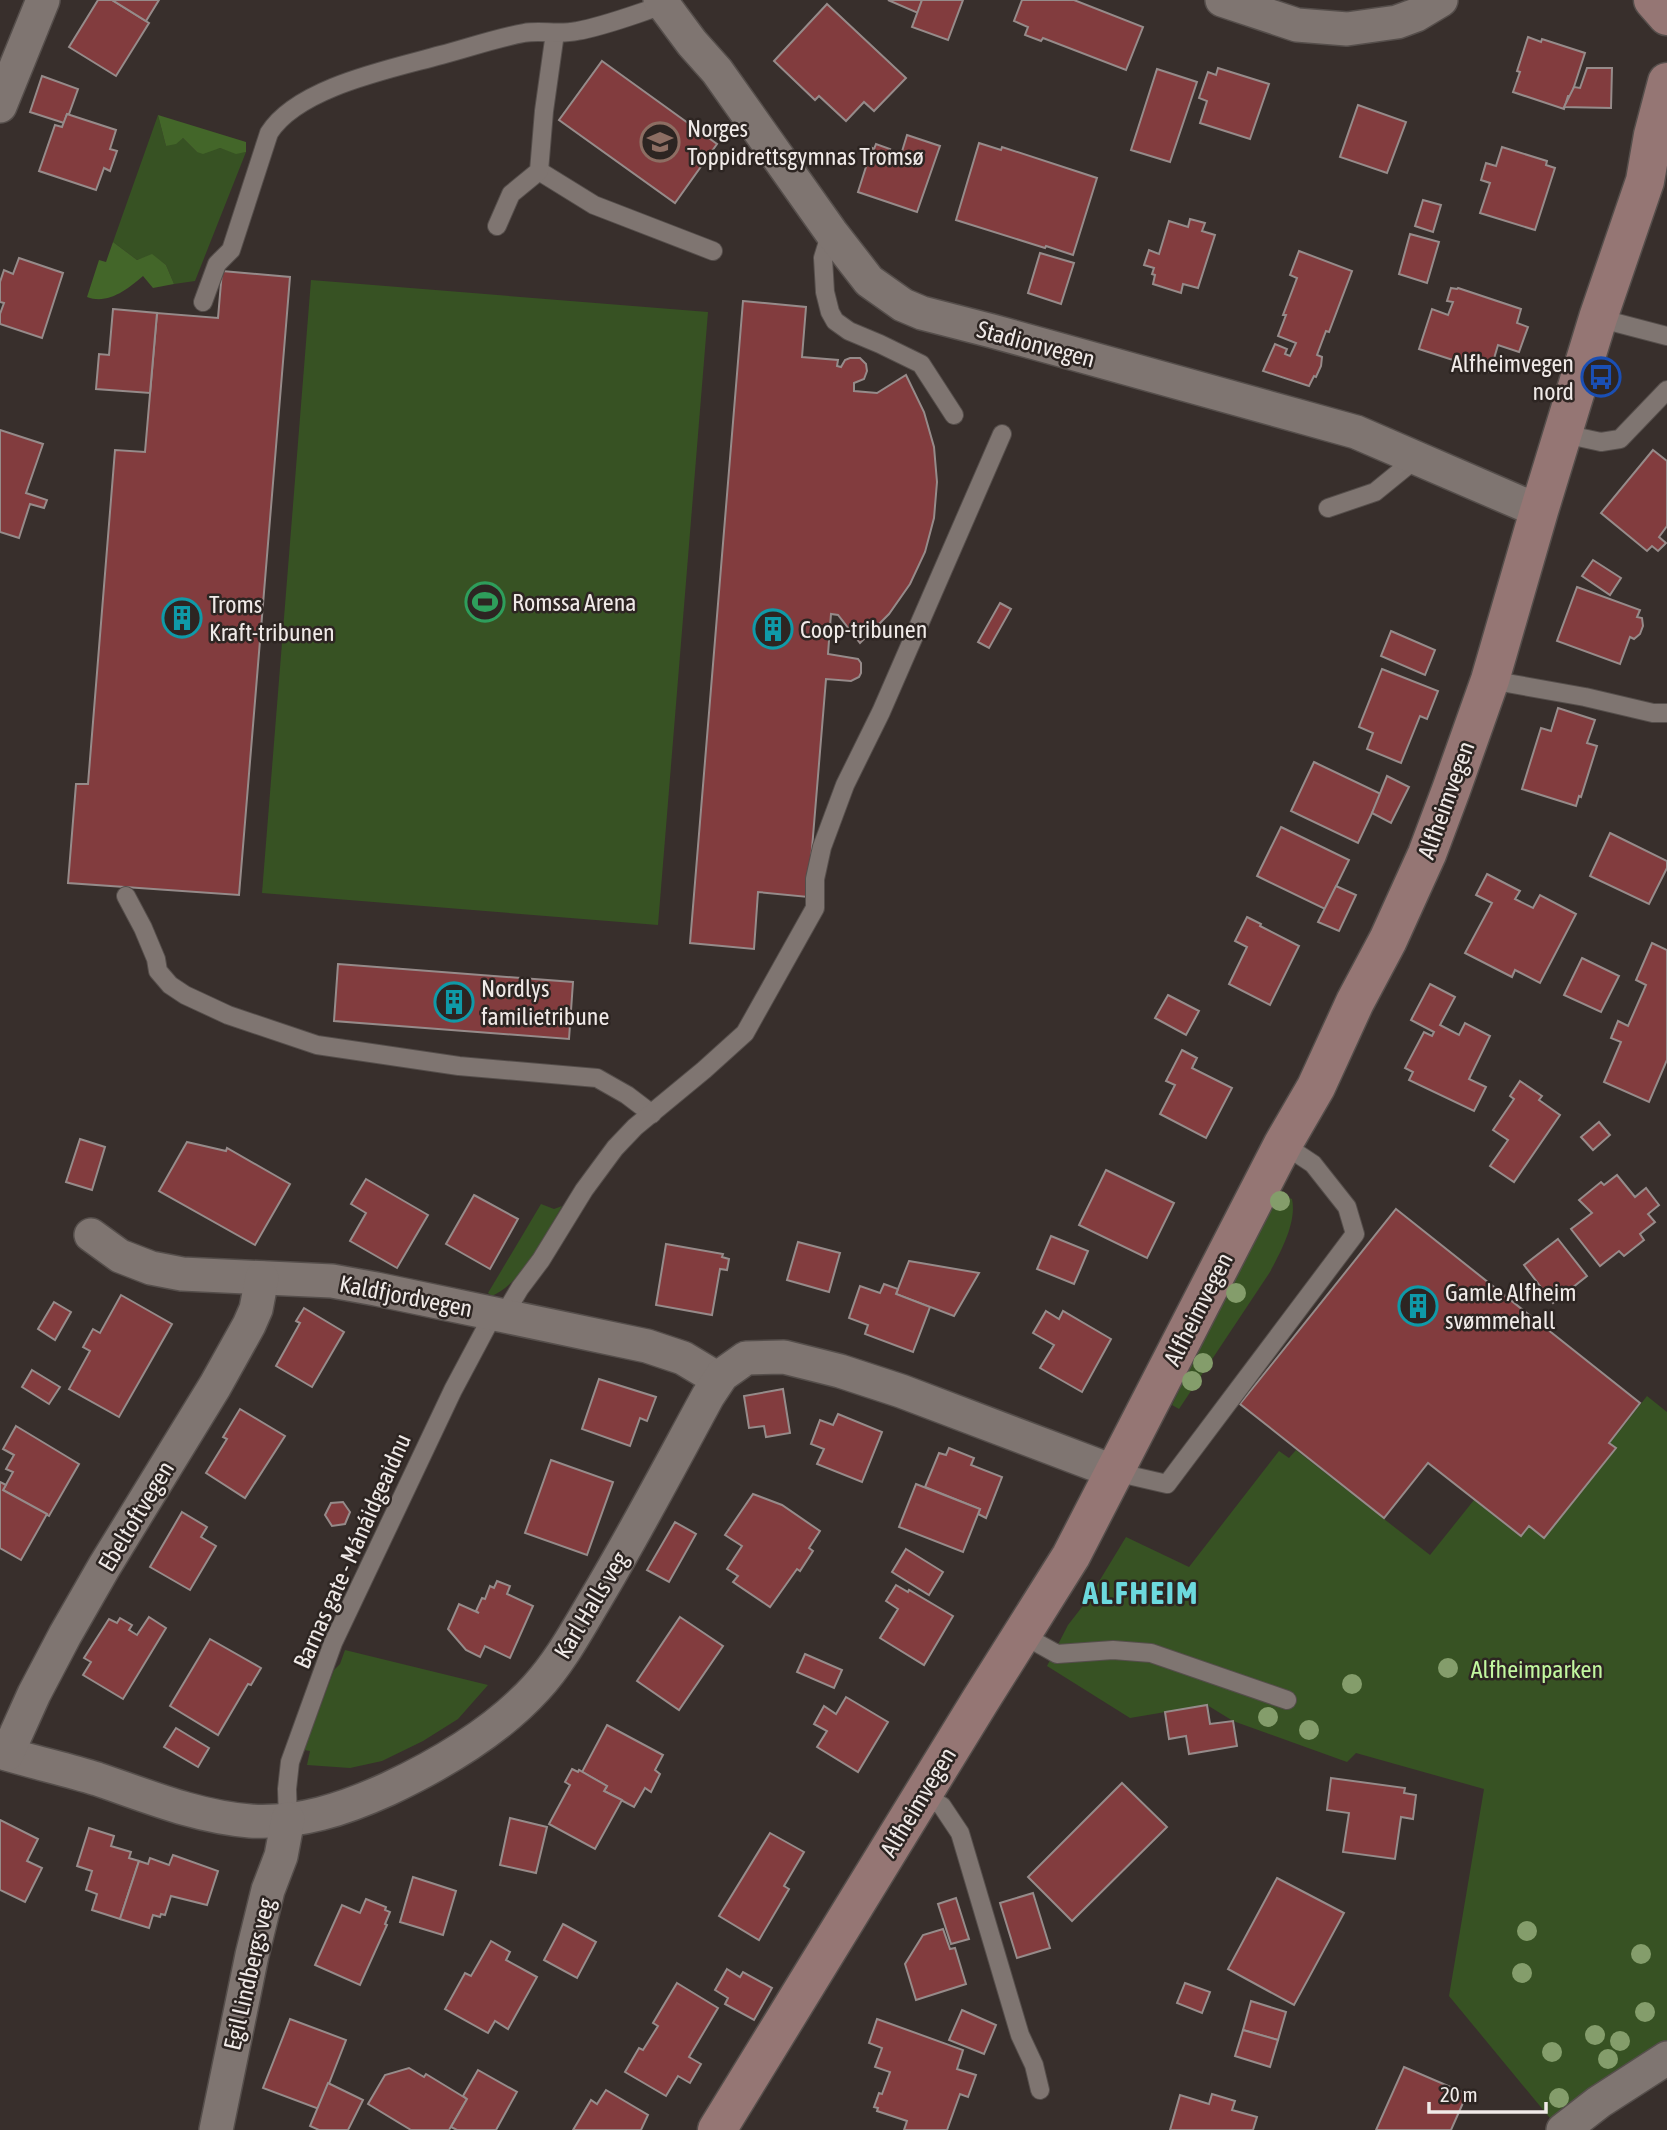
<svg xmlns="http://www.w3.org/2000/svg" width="1667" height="2130" font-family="'Asap Condensed',sans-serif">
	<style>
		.green { fill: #375223 }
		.forest { fill: #436629 }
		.building { fill: #823c3e; stroke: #968b8a; stroke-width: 2 }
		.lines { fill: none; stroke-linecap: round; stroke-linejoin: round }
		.lane-casing { stroke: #554e4b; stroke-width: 20 }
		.street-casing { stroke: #554e4b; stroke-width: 36 }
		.secondary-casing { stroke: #554e4b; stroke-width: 41 }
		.lane { stroke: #7f7571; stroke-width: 18 }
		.street { stroke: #7f7571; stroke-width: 33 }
		.secondary { stroke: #957674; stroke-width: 38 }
		.tree { fill: #849d6b }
		.labels { text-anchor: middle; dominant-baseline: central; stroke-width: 5; stroke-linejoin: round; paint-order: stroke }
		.poi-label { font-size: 24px; fill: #f0eae8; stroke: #2d2522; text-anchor: start }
		.street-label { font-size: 24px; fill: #f0eae8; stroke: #2d2522 }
		.park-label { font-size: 24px; fill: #c2f79f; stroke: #2d2522 }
		.district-label { font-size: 32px; font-weight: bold; letter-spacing: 2px; fill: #6cd9de; stroke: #2d2522 }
	</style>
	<rect width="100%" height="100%" fill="#382f2c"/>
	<!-- green -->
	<g class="green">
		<polygon points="158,115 166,146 183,138 197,152 220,148 236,153 246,152 195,281 174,284 166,265 152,255 137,260 113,242"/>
		<polygon points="311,280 708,312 658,925 262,893"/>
		<path d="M1279,1194l13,5c5,23 -11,52 -22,73l-91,137 -7,-4 85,-176z"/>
		<path d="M541,1204l13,5 8,-3c-17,30 -38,75 -70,90l-4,-3z"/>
		<polygon points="1647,1396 1667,1412 1667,2040 1602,2085 1554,2123 1449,1996 1484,1789 1356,1753 1347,1762 1233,1721 1207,1705 1130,1718 1047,1666 1068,1625 1089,1598 1126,1537 1189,1567 1279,1451 1289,1458 1296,1450 1430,1555 1474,1500 1521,1537 1529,1527 1544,1539 1616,1449 1610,1443"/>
		<polygon points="345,1650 488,1685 458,1719 423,1741 382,1761 350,1768 307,1765 310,1751 304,1750 334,1670 340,1664"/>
	</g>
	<!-- forest -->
	<g class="forest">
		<polygon points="158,115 246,142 246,152 236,154 220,148 203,154 197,152 183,138 176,144 166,146"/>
		<path d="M113,242l24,18 15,-6 14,11 8,19 -21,4 -10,-12c-15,13 -35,29 -56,21l12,-37 7,2z"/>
	</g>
	<!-- building -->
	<g class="building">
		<polygon points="98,0 112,0 149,23 116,76 69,47"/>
		<polygon points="112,0 159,0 146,21"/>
		<polygon points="888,0 922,0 918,13"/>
		<polygon points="922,0 963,0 948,40 912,27"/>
		<polygon points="1022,0 1074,0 1143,27 1126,70 1043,38 1041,41 1025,35 1028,27 1014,21"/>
		<polygon points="827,4 906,78 874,111 864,102 846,121 819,96 815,100 774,61"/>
		<polygon points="1528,37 1541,42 1542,39 1585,53 1571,96 1568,96 1564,109 1513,92 1520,72 1517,71"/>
		<polygon points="602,61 717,144 675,203 559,120"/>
		<polygon points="1218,68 1269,84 1250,139 1200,123 1207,101 1199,98 1208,72 1216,75"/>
		<polygon points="1587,68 1612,68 1611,108 1564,107 1574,87 1580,88"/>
		<polygon points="1157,69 1197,82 1170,162 1131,150"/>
		<polygon points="42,76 78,89 69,114 67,114 64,123 30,112"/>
		<polygon points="1358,105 1406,122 1387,173 1340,157"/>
		<polygon points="67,114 116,130 110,149 117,151 110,171 104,168 96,190 39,171 55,125 62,127"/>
		<polygon points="907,135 940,146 917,212 858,192 872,148 874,149 876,144 890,149 888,153 900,158"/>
		<polygon points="979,143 1001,150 1002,147 1097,178 1073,255 1046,246 1045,248 956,220"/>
		<polygon points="1502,147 1547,161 1546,165 1555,168 1535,230 1480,213 1490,183 1481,180 1486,163 1496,166"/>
		<polygon points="1423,200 1441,205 1433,232 1415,226"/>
		<polygon points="1190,219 1205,223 1202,231 1215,235 1198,288 1183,284 1181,293 1153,284 1155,275 1152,274 1154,268 1144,265 1149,250 1159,254 1169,221 1188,227"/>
		<polygon points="1410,234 1439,242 1427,283 1399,274"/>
		<polygon points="1299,251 1352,271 1329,332 1326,331 1317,355 1322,357 1321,366 1316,377 1314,376 1309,386 1263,371 1275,344 1287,349 1285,354 1290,356 1296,343 1278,336 1286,315 1283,315 1297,278 1290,275"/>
		<polygon points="1040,253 1074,263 1061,304 1028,293"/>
		<polygon points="19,258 63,273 42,338 0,324 0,314 4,303 0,302 0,282 4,270 13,274"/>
		<polygon points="222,271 290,277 239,895 68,883 76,784 88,784 115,450 145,452 157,313 218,318"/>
		<polygon points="1451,288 1457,289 1458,288 1521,309 1517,323 1528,327 1519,352 1498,345 1490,372 1419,349 1432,309 1448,315 1453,302 1447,301"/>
		<polygon points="743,301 806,307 802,357 838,360 837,366 841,367 845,360 850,358 860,358 866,364 867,371 864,379 854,383 854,391 877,393 906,375 924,412 934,447 937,482 934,518 925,552 910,584 889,614 860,643 838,615 831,614 828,654 858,659 861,663 861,673 859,677 851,681 826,679 808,897 758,892 754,949 690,943"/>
		<polygon points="113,309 157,313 150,393 96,389 99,354 109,355"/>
		<polygon points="0,430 43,444 26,493 47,500 44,508 30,504 19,538 0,532"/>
		<polygon points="1653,450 1667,461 1667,526 1659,537 1666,543 1658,551 1652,546 1647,551 1601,513"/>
		<polygon points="1593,560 1621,578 1610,595 1582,576"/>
		<polygon points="1577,587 1640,610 1637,617 1642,618 1643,626 1640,634 1634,639 1630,637 1620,664 1557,641"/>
		<polygon points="1000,603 1011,609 989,648 978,642"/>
		<polygon points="1391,631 1435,650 1425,675 1381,656"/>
		<polygon points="1382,669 1438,691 1427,719 1420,716 1401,763 1367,749 1373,733 1359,727"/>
		<polygon points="1558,708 1595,720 1587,743 1597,746 1581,797 1579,796 1576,806 1522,789 1541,728 1551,731"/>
		<polygon points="1314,762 1381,794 1358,843 1291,811"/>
		<polygon points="1387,776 1409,787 1391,823 1372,813"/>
		<polygon points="1281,827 1349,860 1325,909 1257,876"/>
		<polygon points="1610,833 1667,861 1667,868 1649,904 1590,876"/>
		<polygon points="1487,874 1520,891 1515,899 1533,908 1540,895 1576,914 1540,983 1515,970 1512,977 1465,953 1492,903 1476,895"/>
		<polygon points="1336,886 1356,895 1339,931 1318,922"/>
		<polygon points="1247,917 1261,924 1260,926 1299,946 1270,1005 1229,984 1247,947 1235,941"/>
		<polygon points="1652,943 1667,950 1667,1060 1649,1102 1604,1082 1621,1042 1611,1038 1618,1021 1628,1026 1646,985 1636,980"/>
		<polygon points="1582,958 1619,976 1601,1012 1564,995"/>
		<polygon points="338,964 573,982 569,1039 334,1021"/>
		<polygon points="1430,984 1455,997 1440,1025 1459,1035 1465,1023 1490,1036 1469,1079 1486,1087 1474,1111 1409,1080 1413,1072 1405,1068 1424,1032 1432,1036 1434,1032 1411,1020"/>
		<polygon points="1168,995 1199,1011 1186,1035 1155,1018"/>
		<polygon points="1182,1050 1197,1058 1192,1068 1232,1088 1206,1138 1160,1114 1175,1085 1166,1081"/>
		<polygon points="1520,1081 1542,1096 1539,1100 1560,1115 1514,1182 1490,1166 1508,1140 1493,1130 1514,1099 1510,1096"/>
		<polygon points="1599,1122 1610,1135 1593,1150 1581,1137"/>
		<polygon points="80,1139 105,1147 92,1190 66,1182"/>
		<polygon points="187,1142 226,1151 227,1148 290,1184 255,1245 159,1191"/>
		<polygon points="1106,1170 1174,1203 1147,1258 1079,1225"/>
		<polygon points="1617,1175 1635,1197 1646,1188 1659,1205 1648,1214 1655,1222 1640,1234 1644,1240 1624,1256 1619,1251 1600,1266 1571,1229 1592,1213 1579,1200 1601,1182 1604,1185"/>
		<polygon points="366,1179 428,1215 397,1268 350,1241 366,1213 351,1204"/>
		<polygon points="474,1195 518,1219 490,1269 446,1244"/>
		<polygon points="1396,1209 1640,1403 1609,1443 1616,1448 1544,1538 1529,1526 1521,1536 1428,1463 1384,1518 1240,1404"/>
		<polygon points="1051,1236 1088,1251 1074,1284 1037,1269"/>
		<polygon points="1558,1239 1587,1276 1553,1303 1524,1265"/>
		<polygon points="798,1242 840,1253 829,1292 787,1280"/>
		<polygon points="666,1244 723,1254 722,1257 729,1259 727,1270 720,1269 712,1315 656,1305"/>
		<polygon points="909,1261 979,1273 954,1316 896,1294"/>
		<polygon points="884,1284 898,1289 896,1294 930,1307 913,1352 865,1334 868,1325 849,1318 860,1286 880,1293"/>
		<polygon points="121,1295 172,1324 119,1417 69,1389 90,1351 83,1347 93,1329 100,1333"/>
		<polygon points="54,1302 71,1312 55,1340 38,1329"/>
		<polygon points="304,1308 344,1332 312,1387 276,1366 300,1323 296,1321"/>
		<polygon points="1046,1311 1059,1319 1063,1311 1111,1339 1082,1392 1040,1368 1054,1345 1033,1333"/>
		<polygon points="32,1370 60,1387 49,1404 22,1387"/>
		<polygon points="599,1379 656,1397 647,1421 640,1418 630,1446 582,1429"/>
		<polygon points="783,1389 790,1433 766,1437 764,1426 749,1428 744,1396"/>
		<polygon points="240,1409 285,1436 245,1498 206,1473 227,1439 223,1437"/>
		<polygon points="838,1414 882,1432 862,1482 817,1464 824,1449 811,1444 820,1420 833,1425"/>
		<polygon points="16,1426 79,1464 49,1516 3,1490 13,1472 6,1469 14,1455 3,1449"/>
		<polygon points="949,1448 974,1458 971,1465 1002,1477 986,1518 978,1514 980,1509 925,1487 939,1453 946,1455"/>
		<polygon points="551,1460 613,1482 587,1555 525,1533"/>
		<polygon points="0,1482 6,1485 3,1490 47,1514 21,1560 0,1548"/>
		<polygon points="916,1484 980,1509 963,1552 899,1527"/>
		<polygon points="753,1494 782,1505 820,1531 809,1548 813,1551 800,1571 797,1569 770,1607 733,1582 738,1576 727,1569 742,1546 725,1535"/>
		<polygon points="343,1502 350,1512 345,1524 332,1526 325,1515 331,1503"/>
		<polygon points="182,1512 207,1527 201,1537 216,1546 190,1590 150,1567"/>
		<polygon points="675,1522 696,1534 669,1582 647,1570"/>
		<polygon points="906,1549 943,1572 929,1595 892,1572"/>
		<polygon points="497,1581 510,1586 507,1594 533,1606 510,1658 485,1646 480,1657 466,1650 448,1629 459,1604 479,1613 476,1611 482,1598 485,1599 490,1586 494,1588"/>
		<polygon points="896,1585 908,1592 909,1590 953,1616 924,1665 880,1638 898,1609 886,1601"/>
		<polygon points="149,1617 166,1628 123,1699 83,1675 91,1662 84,1658 109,1619 117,1623 120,1618 132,1625 129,1630 137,1635"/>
		<polygon points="680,1617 723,1646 679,1710 637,1681"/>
		<polygon points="210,1639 261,1668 251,1685 248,1684 218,1735 170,1706"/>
		<polygon points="805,1654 842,1670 834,1688 797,1672"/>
		<polygon points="846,1697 888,1722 858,1772 817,1747 827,1731 814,1724 824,1706 836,1714"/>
		<polygon points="1207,1705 1210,1724 1233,1721 1237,1746 1189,1754 1186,1736 1169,1739 1165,1712"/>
		<polygon points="607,1725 663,1755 655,1770 660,1774 651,1792 645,1788 634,1807 604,1791 607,1786 582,1772"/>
		<polygon points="176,1728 209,1748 198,1767 164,1747"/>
		<polygon points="572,1769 578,1772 579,1770 607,1786 604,1791 622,1800 595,1849 549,1824 570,1785 565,1782"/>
		<polygon points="1331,1778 1405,1788 1404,1793 1416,1795 1413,1819 1401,1817 1395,1859 1343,1852 1349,1813 1327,1810"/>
		<polygon points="1122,1783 1167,1827 1072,1921 1028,1877"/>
		<polygon points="510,1818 547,1827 536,1873 500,1865"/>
		<polygon points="0,1820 38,1839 27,1861 42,1868 25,1902 0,1890"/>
		<polygon points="89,1828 114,1836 111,1846 131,1852 129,1858 139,1861 120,1919 92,1910 97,1894 86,1890 92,1871 77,1866"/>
		<polygon points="770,1833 804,1852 784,1886 789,1889 759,1940 719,1916"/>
		<polygon points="173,1855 218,1871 207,1905 171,1896 165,1915 161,1914 160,1917 153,1915 149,1928 120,1919 139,1861 148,1864 150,1858 169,1865"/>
		<polygon points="413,1877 456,1891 443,1935 400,1922"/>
		<polygon points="1277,1878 1344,1913 1294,2005 1228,1969"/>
		<polygon points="1033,1893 1050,1948 1017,1958 1000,1903"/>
		<polygon points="956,1898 969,1939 951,1944 938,1904"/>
		<polygon points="366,1899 386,1907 385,1910 390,1912 385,1924 387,1925 360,1985 315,1965 342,1905 360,1913"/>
		<polygon points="563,1924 596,1942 577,1978 544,1960"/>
		<polygon points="943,1929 950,1949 955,1948 966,1984 916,2000 905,1964 923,1935"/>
		<polygon points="491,1941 510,1952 506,1960 537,1977 508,2029 495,2021 488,2033 445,2009 465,1973 471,1976"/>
		<polygon points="727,1969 740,1977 743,1972 772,1988 754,2020 725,2004 728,1998 715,1990"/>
		<polygon points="677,1983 718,2008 689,2057 701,2064 690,2083 678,2076 666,2096 625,2072 639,2048 643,2050 658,2026 653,2023"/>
		<polygon points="1185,1983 1210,1992 1202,2013 1177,2003"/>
		<polygon points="1251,2001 1286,2012 1278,2040 1243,2030"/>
		<polygon points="962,2010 996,2025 984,2054 949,2040"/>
		<polygon points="290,2019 346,2040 319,2109 263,2088"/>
		<polygon points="877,2019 963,2050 957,2069 976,2075 968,2097 960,2094 947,2130 904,2130 907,2121 877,2111 878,2108 874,2107 879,2093 882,2094 890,2072 875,2067 882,2048 869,2043"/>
		<polygon points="1243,2030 1278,2040 1270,2067 1235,2056"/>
		<polygon points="1404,2067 1467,2094 1451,2130 1376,2130"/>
		<polygon points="409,2068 424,2077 426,2074 467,2099 449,2130 411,2130 368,2104 385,2075"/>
		<polygon points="478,2070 517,2092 496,2130 457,2130 451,2127 467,2099 463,2096"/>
		<polygon points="328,2083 363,2100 348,2130 319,2130 310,2126"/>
		<polygon points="606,2090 648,2115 641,2130 573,2130 591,2100 597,2104"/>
		<polygon points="1212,2094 1235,2101 1232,2110 1257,2117 1253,2130 1170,2130 1180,2095 1209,2104"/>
	</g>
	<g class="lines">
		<!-- lane casing -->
		<g class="lane-casing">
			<g id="lane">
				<polyline points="539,171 594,205 713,251"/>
				<polyline points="497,226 511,194 539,171 544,111 555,33"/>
				<polyline points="831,232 823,258 825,292 830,312 835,321 849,331 880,344 921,364 954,415"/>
				<path d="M203,302l14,-38 14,-14 38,-117c29,-46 122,-64 172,-78 27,-7 55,-17 83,-22 17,-3 35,2 53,-2 29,-5 58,-17 87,-26"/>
				<polyline points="1598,318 1667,336"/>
				<polyline points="1564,434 1601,442 1620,439 1667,390"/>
				<polyline points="1328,508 1375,492 1418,457"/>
				<polyline points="1490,680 1585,697 1653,713 1667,713"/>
				<polyline points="126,896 143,928 156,959 158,971 170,985 185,995 228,1015 317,1045 459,1066 597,1078 627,1095 652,1114"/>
				<polyline points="504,1315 520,1288 541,1260 584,1190 615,1148 635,1127 704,1070 745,1033 815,908 815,879 822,847 845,785 881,712 1002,434"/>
				<polyline points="1115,1472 1167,1484 1355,1234 1347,1207 1313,1164 1283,1144"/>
				<polyline points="1023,1635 1057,1654 1113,1650 1151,1653 1287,1700"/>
				<polyline points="923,1795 942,1806 960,1833 1020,2035 1034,2065 1040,2090"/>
				<polyline points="288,1819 287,1789 290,1762 333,1643 453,1390 494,1313"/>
			</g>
		</g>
		<!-- street casing -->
		<g class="street-casing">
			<g id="street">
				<polyline points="660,0 692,43 717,71 831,232 869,281 903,305 922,313 992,331 1356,432 1539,511"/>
				<polyline points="1222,0 1297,25 1347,29 1397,22 1416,15 1441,0"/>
				<polyline points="0,106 43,0"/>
				<polyline points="91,1235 120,1256 151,1268 182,1274 332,1281 376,1289 647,1346 683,1358 718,1379"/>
				<path d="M0,1752c32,10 65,17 97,27 50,17 100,38 153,42 49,3 94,-12 138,-32 53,-25 108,-57 148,-101 24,-26 41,-58 59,-88 40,-67 76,-136 113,-204l14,-21 24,-17 38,-1 56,14 61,20 214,81"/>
				<polyline points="7,1754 34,1694 65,1635 104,1567 215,1386 249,1325 256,1309 262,1278"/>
				<polyline points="216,2130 252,1955 268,1890 281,1856 288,1819"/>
				<polyline points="1563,2130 1599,2102 1667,2058"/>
			</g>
		</g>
		<!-- secondary casing -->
		<g class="secondary-casing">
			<g id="secondary">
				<polyline points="1653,0 1667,16"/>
				<polyline points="717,2130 980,1701 1071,1556 1283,1144 1316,1087 1355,1002 1388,940 1427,854 1451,790 1490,680 1539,511 1598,318 1645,181 1653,135 1667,82"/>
			</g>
		</g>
		<!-- lane -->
		<use href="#lane" class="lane"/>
		<!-- street -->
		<use href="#street" class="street"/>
		<!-- secondary -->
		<use href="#secondary" class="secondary"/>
	</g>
	<!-- trees -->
	<g class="tree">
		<circle cx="1280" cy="1201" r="10"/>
		<circle cx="1236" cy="1293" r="10"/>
		<circle cx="1203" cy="1363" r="10"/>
		<circle cx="1192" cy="1381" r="10"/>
		<circle cx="1448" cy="1668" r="10"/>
		<circle cx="1352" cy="1684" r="10"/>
		<circle cx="1268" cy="1717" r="10"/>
		<circle cx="1309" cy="1730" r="10"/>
		<circle cx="1527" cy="1931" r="10"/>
		<circle cx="1641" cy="1954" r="10"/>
		<circle cx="1522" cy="1973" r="10"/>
		<circle cx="1645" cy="2012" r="10"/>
		<circle cx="1595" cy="2035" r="10"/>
		<circle cx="1620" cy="2041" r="10"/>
		<circle cx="1552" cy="2052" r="10"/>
		<circle cx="1608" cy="2059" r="10"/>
		<circle cx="1559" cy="2098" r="10"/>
	</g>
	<!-- icons -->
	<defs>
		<g id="school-ring" transform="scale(2.0125)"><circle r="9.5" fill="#2d2522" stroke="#8d6e63" stroke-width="1.5"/><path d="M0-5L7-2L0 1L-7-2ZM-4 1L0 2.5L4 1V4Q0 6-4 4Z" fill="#8d6e63"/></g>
		<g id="bus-ring" transform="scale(2.0125)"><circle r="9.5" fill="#2d2522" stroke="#1a4fb4" stroke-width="1.5"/><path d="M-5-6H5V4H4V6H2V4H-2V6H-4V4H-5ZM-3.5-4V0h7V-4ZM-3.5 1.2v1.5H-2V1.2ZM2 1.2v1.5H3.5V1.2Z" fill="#1a4fb4"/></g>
		<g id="stadium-ring" transform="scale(2.0125)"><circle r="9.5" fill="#2d2522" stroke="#2e9e5b" stroke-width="1.5"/><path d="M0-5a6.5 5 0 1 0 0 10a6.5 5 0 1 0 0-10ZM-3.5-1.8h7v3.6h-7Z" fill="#2e9e5b"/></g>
		<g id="building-ring" transform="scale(2.0125)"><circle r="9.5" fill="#2d2522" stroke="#0f9aa8" stroke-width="1.5"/><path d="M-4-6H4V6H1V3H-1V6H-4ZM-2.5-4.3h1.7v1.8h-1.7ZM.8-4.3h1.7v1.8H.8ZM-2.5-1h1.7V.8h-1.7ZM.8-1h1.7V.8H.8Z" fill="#0f9aa8"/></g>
	</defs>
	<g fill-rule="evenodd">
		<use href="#school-ring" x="660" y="142"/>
		<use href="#bus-ring" x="1601" y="377"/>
		<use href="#stadium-ring" x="485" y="602"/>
		<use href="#building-ring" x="182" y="618"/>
		<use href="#building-ring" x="773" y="629"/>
		<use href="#building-ring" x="454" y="1002"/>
		<use href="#building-ring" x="1418" y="1306"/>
	</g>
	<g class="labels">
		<!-- poi labels -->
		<g class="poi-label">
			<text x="687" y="128">Norges<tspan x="687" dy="28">Toppidrettsgymnas Tromsø</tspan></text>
			<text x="1574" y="363" text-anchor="end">Alfheimvegen<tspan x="1574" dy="28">nord</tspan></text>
			<text x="512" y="602">Romssa Arena</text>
			<text x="209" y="604">Troms<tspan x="209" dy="28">Kraft-tribunen</tspan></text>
			<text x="800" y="629">Coop-tribunen</text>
			<text x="481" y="988">Nordlys<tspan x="481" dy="28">familietribune</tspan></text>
			<text x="1445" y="1292">Gamle Alfheim<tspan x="1445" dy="28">svømmehall</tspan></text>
		</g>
		<!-- street labels -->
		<g class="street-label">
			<text transform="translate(1036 344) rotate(15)">Stadionvegen</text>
			<text transform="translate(1446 800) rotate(-70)">Alfheimvegen</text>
			<text transform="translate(406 1296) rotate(11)">Kaldfjordvegen</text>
			<text transform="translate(1198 1309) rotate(-63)">Alfheimvegen</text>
			<text transform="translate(136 1516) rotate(-59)">Ebeltoftvegen</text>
			<text transform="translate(352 1551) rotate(-66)">Barnas gate - Mánáidgeaidnu</text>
			<text transform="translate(591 1605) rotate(-59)">Karl Halls veg</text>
			<text transform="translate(918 1802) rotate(-59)">Alfheimvegen</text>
			<text transform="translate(249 1974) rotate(-77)">Egil Lindbergs veg</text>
		</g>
		<!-- park labels -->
		<g class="park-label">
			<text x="1537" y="1669">Alfheimparken</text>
		</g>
		<!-- district labels -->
		<g class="district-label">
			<text x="1141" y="1592">ALFHEIM</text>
		</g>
	</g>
	<!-- scale -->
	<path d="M1429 2102v10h117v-10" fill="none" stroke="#f0eae8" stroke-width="3.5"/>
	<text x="1440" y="2102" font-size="21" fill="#f0eae8" stroke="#2d2522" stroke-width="5" paint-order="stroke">20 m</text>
</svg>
